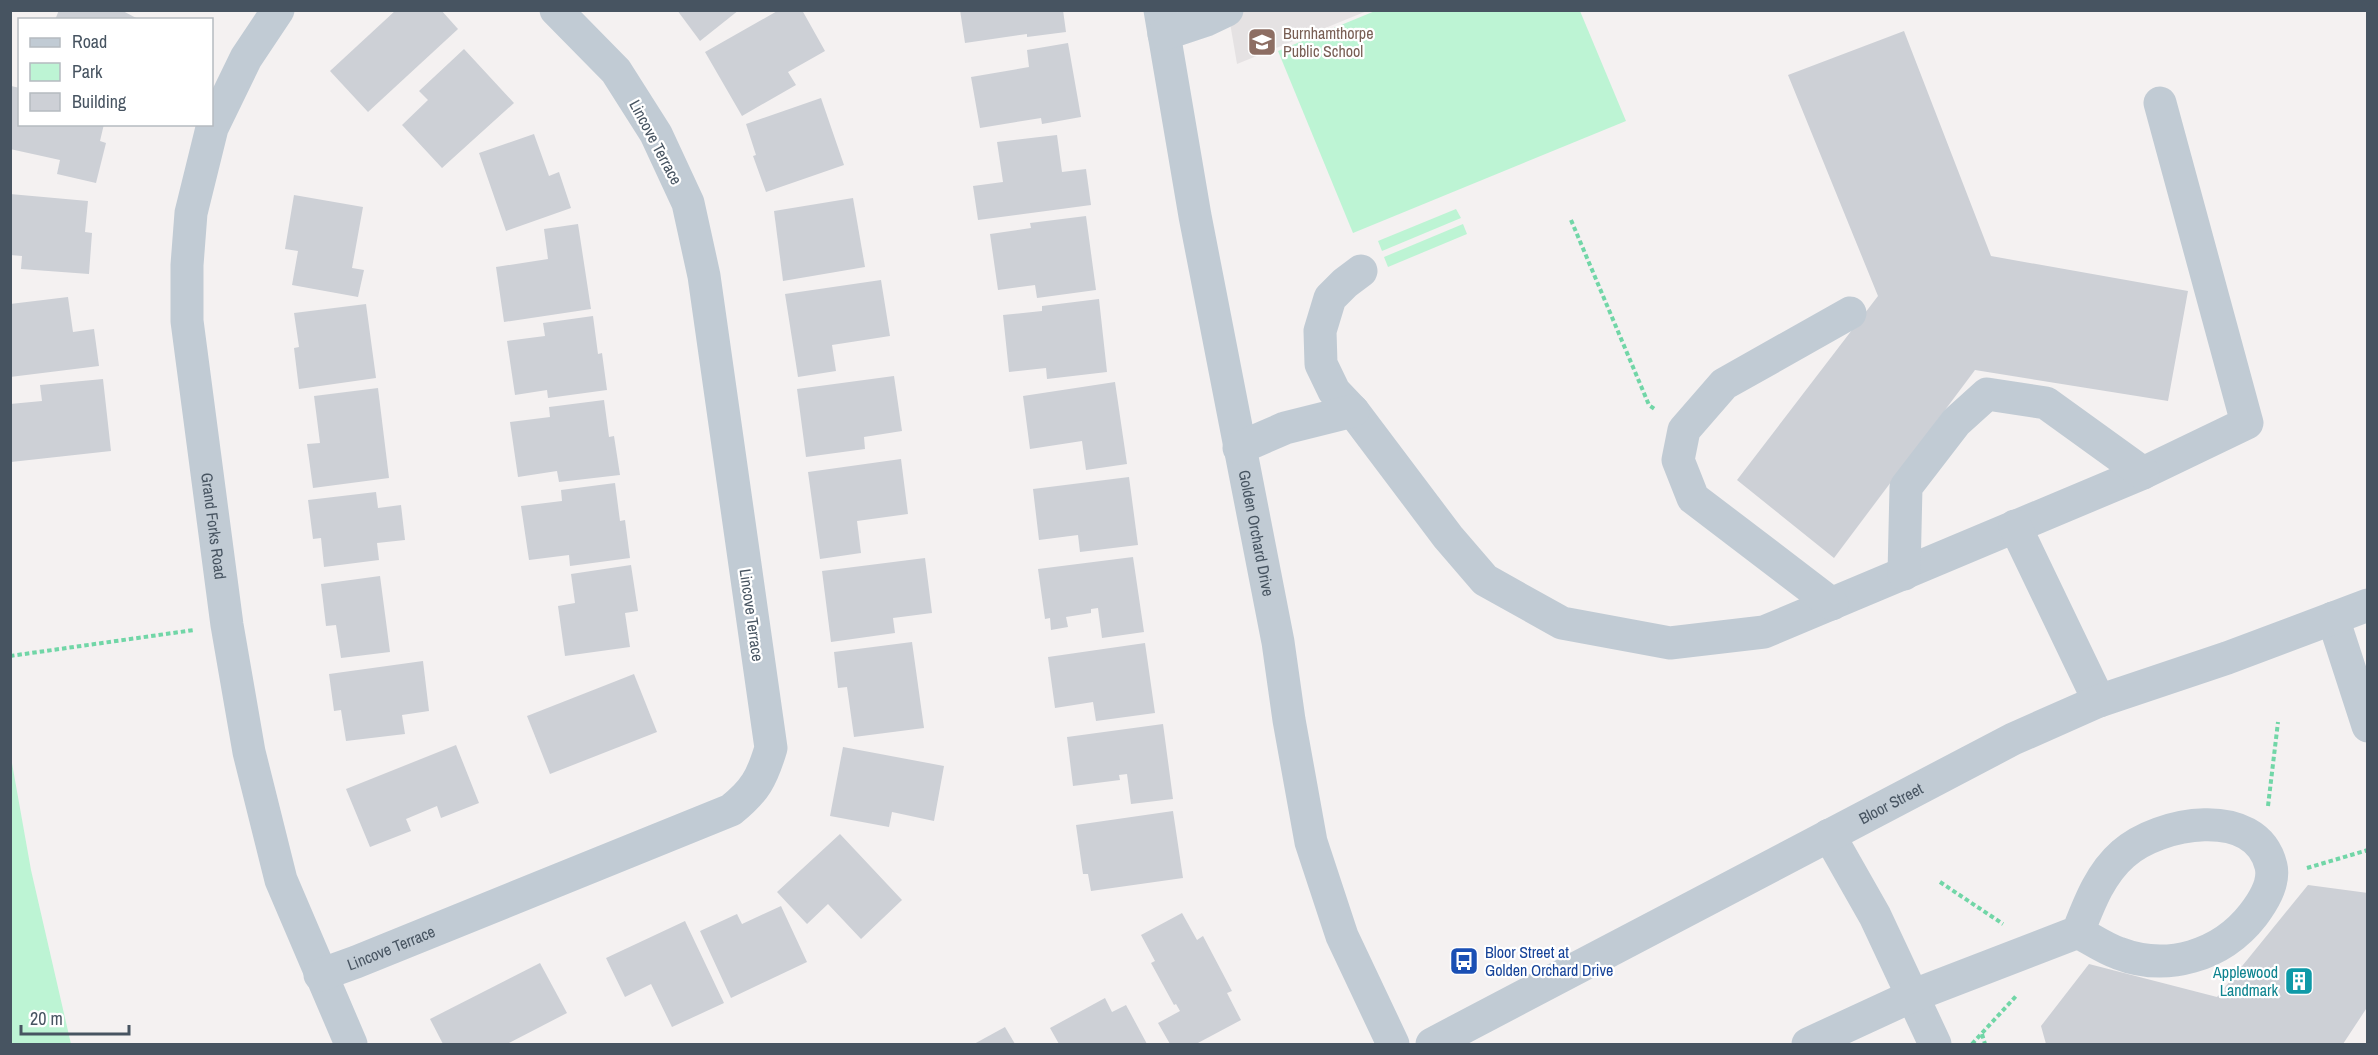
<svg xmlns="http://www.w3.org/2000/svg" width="2378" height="1055" font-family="'Archivo Narrow',sans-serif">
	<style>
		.education { fill: #e5e2e3 }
		.green { fill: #bdf4d4 }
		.building { fill: #cdd0d6 }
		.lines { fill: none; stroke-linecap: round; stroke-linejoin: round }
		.path { stroke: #71d6a7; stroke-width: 4; stroke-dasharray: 4.5 3; stroke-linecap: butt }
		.minor { stroke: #c1cbd4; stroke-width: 33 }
		.labels { text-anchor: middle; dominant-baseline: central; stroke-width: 4.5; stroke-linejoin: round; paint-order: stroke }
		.education-label { font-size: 16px; fill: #785e54; stroke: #fff; text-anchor: start }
		.street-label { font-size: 16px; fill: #475461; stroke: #fff }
		.transit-label { font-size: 16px; fill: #164399; stroke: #fff; text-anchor: start }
		.culture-label { font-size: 16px; fill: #0d838f; stroke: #fff; text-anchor: end }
	</style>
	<rect width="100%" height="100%" fill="#f4f1f1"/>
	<!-- education -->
	<polygon class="education" points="1228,11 1367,11 1237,64"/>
	<!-- green -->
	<g class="green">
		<polygon points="1375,11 1580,11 1626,121 1353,233 1278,51"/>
		<polygon points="1456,209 1461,218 1382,251 1378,241"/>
		<polygon points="1463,224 1467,234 1388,267 1384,257"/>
		<polygon points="10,752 31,870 71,1044 11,1044"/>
	</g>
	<!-- building -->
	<g class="building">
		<polygon points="59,10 121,10 140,20 55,20"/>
		<polygon points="396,10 441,10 458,29 368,112 330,71"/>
		<polygon points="677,10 739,10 700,41"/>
		<polygon points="779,10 802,10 825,51 788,72 796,85 742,116 705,52"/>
		<polygon points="960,10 1063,10 1066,32 1027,37 1027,34 965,43"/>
		<polygon points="1904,31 1991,256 2188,291 2168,401 1975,370 1834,558 1737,480 1878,296 1788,75"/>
		<polygon points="1068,43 1081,117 1042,124 1041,118 980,128 971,77 1029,67 1027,50"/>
		<polygon points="464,49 514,103 442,168 402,125 428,100 419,91"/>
		<polygon points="11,86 20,88 20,124 104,124 100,141 106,143 96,183 57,174 60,160 10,149"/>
		<polygon points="821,98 844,165 766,192 753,156 756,155 746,124"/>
		<polygon points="534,134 549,176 559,172 571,208 506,231 479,153"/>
		<polygon points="1057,135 1062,172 1086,169 1091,205 978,220 973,186 1003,182 997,142"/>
		<polygon points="10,194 88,201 85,232 92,233 89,274 21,269 22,256 10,255"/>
		<polygon points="294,195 363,207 352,268 364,270 358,297 292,285 298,251 285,249"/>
		<polygon points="853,198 865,267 783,281 774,211"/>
		<polygon points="1086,216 1096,290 1037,298 1035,285 998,290 990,234 1031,228 1030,223"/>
		<polygon points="578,224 591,309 504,322 496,267 548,259 544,229"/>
		<polygon points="881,280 890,336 832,345 836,371 798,377 785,294"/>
		<polygon points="68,297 73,332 94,329 99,366 10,377 10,304"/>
		<polygon points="1099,299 1107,372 1047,379 1046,368 1009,372 1003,315 1042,311 1042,306"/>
		<polygon points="366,304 376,378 299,389 294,348 299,347 294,313"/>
		<polygon points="593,316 598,354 602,353 607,390 548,398 547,390 515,395 507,341 545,336 543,323"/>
		<polygon points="894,376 902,431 864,437 865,449 806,457 797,389"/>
		<polygon points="103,379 111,451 11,462 10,404 42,401 40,385"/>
		<polygon points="1115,382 1127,464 1086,470 1082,441 1030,449 1023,396"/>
		<polygon points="378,388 389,478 313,488 307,444 320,443 314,396"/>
		<polygon points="604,400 609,437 614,436 620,475 559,482 557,471 518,477 510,422 550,417 549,407"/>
		<polygon points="901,459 908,514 857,521 861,553 820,559 808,472"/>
		<polygon points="1129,477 1138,545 1080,552 1078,535 1039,540 1033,489"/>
		<polygon points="615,483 620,521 625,520 630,558 570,566 569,555 529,560 521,506 562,501 561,490"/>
		<polygon points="376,492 378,508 401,505 405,540 377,543 379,560 324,567 321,538 313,539 308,500"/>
		<polygon points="1133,557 1144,632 1102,638 1098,608 1091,609 1091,613 1066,617 1068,627 1051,630 1050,618 1045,619 1038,569"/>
		<polygon points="925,558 932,613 893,618 895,633 831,642 822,571"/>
		<polygon points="631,565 638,611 625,613 630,647 565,656 558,606 575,603 571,574"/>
		<polygon points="380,576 390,652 341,658 336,625 326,626 321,584"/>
		<polygon points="912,642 924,728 854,737 847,687 838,688 834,652"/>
		<polygon points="1145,643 1155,713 1096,721 1093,702 1055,708 1048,657"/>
		<polygon points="423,661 429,711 402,715 405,734 346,741 341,710 334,711 329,674"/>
		<polygon points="634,674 657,732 550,774 527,716"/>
		<polygon points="1163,724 1173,799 1131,804 1127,774 1119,775 1120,780 1073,786 1067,737"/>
		<polygon points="456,745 479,803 441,818 437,806 406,819 411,831 370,847 346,789"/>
		<polygon points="843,747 944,766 934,821 892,812 889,827 830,816"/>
		<polygon points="1173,811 1183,878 1091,891 1088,874 1083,874 1076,825"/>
		<polygon points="840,834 902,900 861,939 828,904 807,924 777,892"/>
		<polygon points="2308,885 2368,893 2368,1006 2343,1044 2046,1044 2041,1026 2089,964 2217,997"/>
		<polygon points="781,906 807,962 731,998 700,931 737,914 742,924"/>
		<polygon points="1182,913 1197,940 1203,936 1232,991 1227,993 1241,1020 1196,1044 1170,1044 1158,1023 1180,1011 1176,1004 1174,1005 1151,963 1155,961 1141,935"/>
		<polygon points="685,921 724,1003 672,1027 651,984 625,997 606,958"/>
		<polygon points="540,963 567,1013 507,1044 443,1044 430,1019"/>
		<polygon points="1105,998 1112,1012 1126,1005 1147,1044 1059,1044 1050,1028"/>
		<polygon points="1005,1027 1015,1044 974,1044"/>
	</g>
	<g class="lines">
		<!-- path -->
		<g class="path">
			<polyline points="1571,220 1649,405 1656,410"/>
			<polyline points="10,656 194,630"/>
			<polyline points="2268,806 2278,722"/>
			<polyline points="2307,868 2368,850"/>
			<polyline points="1940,882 2003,924"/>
			<polyline points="1982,1034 1985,1044"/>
			<polyline points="1972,1044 2017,995"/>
		</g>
		<!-- minor -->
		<g class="minor">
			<path id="s1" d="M278,10l-32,48 -34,70 -21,85 -4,52v56l40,304 22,127 32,128 70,164"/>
			<path id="s2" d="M1160,10l35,206 83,426 11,78 22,122 31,94 51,108"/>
			<polyline points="1164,34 1206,20 1227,10"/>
			<polyline points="1361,271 1345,283 1330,298 1320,331 1321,364 1334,391 1353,411 1448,537 1485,580 1562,623 1670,643 1764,632 2143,473 2247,423 2160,103"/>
			<polyline points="1239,448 1285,428 1353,411"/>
			<polyline points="2015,526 2099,701"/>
			<polyline points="1904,574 1906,487 1956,422 1987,394 2046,403 2143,473"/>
			<polyline points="1832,604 1693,498 1678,460 1684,430 1724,384 1850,313"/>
			<polyline points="2333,618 2368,726"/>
			<polyline points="1829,835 1875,916 1935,1044"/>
			<path id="s3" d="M320,975l36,-13 375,-152c24,-19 31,-32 40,-62l-67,-472 -16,-73 -32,-69 -40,-63 -60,-61"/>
			<path id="s4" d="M1432,1044l581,-305 86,-38 128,-43 141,-53"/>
			<path d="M1808,1044l104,-48 166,-64c13,7 26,16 40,21 49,19 103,3 135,-38 10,-13 22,-32 18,-49 -15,-62 -113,-44 -148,-12 -23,20 -34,50 -45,78"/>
		</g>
	</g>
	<!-- icons -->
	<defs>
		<g id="school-square" transform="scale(1.5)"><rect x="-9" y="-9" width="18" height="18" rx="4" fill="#8d6e63" stroke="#fff"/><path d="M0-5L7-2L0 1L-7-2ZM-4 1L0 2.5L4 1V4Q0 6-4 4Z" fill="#fff"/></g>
		<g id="bus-square" transform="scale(1.5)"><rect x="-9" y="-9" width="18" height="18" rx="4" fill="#1a4fb4" stroke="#fff"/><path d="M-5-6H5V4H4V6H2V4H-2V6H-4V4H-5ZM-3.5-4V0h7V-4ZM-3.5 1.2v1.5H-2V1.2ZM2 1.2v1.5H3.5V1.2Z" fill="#fff"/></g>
		<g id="building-square" transform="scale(1.5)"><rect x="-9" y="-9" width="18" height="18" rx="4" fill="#0f9aa8" stroke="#fff"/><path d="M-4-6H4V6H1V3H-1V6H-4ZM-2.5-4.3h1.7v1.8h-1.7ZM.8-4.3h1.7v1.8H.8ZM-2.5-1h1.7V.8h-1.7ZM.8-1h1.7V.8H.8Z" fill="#fff"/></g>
	</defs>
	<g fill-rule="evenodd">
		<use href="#school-square" x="1262" y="42"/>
		<use href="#bus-square" x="1464" y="961"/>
		<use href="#building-square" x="2299" y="981"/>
	</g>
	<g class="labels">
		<!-- education labels -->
		<g class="education-label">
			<text x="1283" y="33">Burnhamthorpe<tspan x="1283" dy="18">Public School</tspan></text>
		</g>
		<!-- street labels -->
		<g class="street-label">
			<text transform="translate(656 142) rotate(62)">Lincove Terrace</text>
			<text stroke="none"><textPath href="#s1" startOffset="538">Grand Forks Road</textPath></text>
			<text stroke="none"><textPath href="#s2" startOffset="532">Golden Orchard Drive</textPath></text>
			<text transform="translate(752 615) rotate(82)">Lincove Terrace</text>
			<text stroke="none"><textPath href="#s4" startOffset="518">Bloor Street</textPath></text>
			<text stroke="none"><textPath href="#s3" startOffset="76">Lincove Terrace</textPath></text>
		</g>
		<!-- transit labels -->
		<g class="transit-label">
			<text x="1485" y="952">Bloor Street at<tspan x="1485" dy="18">Golden Orchard Drive</tspan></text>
		</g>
		<!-- culture labels -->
		<g class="culture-label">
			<text x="2278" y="972">Applewood<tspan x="2278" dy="18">Landmark</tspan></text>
		</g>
	</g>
	<!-- border -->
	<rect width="2378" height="1055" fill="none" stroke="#475461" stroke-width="24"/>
	<!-- legend -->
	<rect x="18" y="18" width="195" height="108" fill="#ffffff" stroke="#b5bbc0" stroke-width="1.5"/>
	<rect x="30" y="38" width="30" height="9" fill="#c1cbd4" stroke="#b5bbc0" stroke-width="1.5"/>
	<text x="72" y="48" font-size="18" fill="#475461">Road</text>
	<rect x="30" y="63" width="30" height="18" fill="#bdf4d4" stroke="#b5bbc0" stroke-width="1.5"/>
	<text x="72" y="78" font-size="18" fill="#475461">Park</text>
	<rect x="30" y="93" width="30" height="18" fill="#cdd0d6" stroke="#b5bbc0" stroke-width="1.5"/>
	<text x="72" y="108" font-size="18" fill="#475461">Building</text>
	<!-- scale -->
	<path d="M21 1025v9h108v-9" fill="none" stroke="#475461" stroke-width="3"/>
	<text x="30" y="1025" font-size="18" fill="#475461" stroke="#ffffff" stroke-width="4.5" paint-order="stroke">20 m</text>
</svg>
